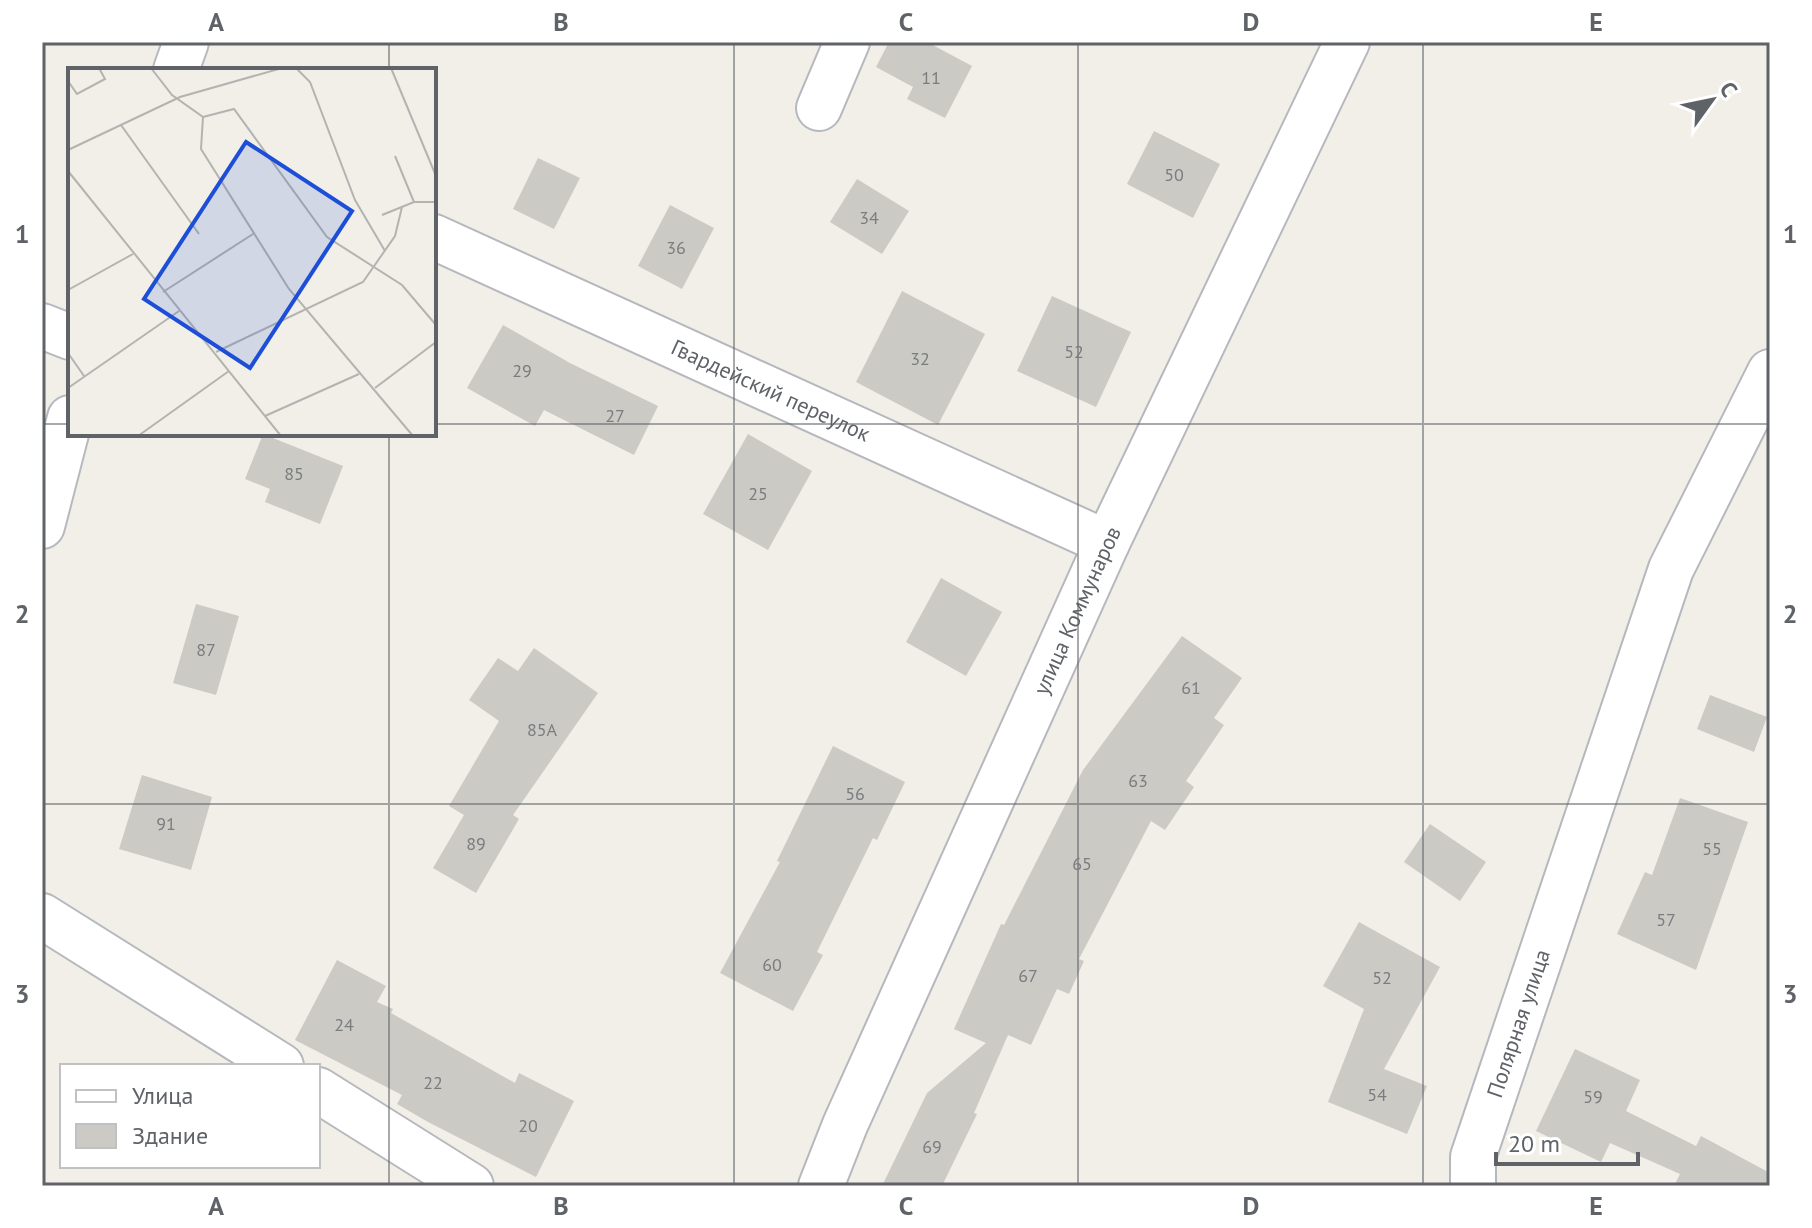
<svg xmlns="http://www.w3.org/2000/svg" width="1812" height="1228" font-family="'PT Sans',sans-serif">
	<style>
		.building { fill: #cccac5 }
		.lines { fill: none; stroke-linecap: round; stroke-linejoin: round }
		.street-casing { stroke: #b5b8bc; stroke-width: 48 }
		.secondary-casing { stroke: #b6babf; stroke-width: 48 }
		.street { stroke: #fff; stroke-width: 44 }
		.secondary { stroke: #fff; stroke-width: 44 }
		.grid { fill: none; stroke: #5f6368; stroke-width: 2; stroke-opacity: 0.55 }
		.labels { text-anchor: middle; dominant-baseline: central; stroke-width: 8; stroke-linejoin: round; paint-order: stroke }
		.number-label { font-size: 18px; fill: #7a7d7f }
		.street-label { font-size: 22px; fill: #5f6368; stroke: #fff }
		.inset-road { fill: none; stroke: #b3b3b1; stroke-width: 2 }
		.view { fill: #1d4ed8; fill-opacity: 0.15; stroke: #1d4ed8; stroke-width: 4 }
		.inset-edge { fill: none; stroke: #5f6368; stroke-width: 4 }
		.neatline { fill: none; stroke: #5f6368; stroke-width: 3 }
		.grid-label { font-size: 26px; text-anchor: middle; font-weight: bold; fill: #5f6368 }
	</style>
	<rect width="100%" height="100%" fill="#f1efe8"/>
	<!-- building -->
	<g class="building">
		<polygon points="889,42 927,42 972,66 945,118 907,99 913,87 876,67"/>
		<polygon points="1154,131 1220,164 1193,218 1127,184"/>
		<polygon points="538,158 580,178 554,229 513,209"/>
		<polygon points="857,179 909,211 882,254 830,222"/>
		<polygon points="670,205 714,228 682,289 638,266"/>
		<polygon points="902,291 985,334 938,425 856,382"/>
		<polygon points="1052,296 1131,332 1096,407 1017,371"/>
		<polygon points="503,325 570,363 658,406 634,455 544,410 535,426 467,388"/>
		<polygon points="263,434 343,466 320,524 265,502 270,489 245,479"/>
		<polygon points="748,434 812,471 768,550 703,514"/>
		<polygon points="941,578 1002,612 966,676 906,642"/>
		<polygon points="196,604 239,616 216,695 173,683"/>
		<polygon points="1182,636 1242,678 1214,718 1224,725 1186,781 1194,787 1165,830 1151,821 1079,959 1084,961 1069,994 1057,989 1031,1045 1008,1035 974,1113 977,1114 942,1186 882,1186 927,1093 986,1043 954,1029 1001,924 1004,925 1083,770"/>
		<polygon points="534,648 598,693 513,815 519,819 476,893 433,868 464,815 449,806 499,721 469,700 498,658 518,671"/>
		<polygon points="1710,695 1767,717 1754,752 1697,729"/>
		<polygon points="833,746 905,782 877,840 873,838 817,952 823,955 793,1011 720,973 780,862 777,861"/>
		<polygon points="142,775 212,797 191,870 119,849"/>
		<polygon points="1680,798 1748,822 1696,970 1617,934 1645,872 1652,875"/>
		<polygon points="1430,824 1486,862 1460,901 1404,862"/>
		<polygon points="1359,922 1440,967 1384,1069 1427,1086 1407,1134 1328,1102 1364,1009 1323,986"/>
		<polygon points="337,960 386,986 377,1002 393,1009 391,1013 515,1083 519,1073 574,1101 536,1177 428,1122 397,1104 402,1095 295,1040"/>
		<polygon points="1575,1049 1640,1080 1626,1111 1696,1146 1701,1136 1770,1173 1770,1186 1674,1186 1680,1174 1610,1143 1601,1162 1536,1131"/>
	</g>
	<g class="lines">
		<!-- street casing -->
		<g class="street-casing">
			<g id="street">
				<polyline points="819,108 847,42"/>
				<path id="s1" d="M434,237l673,306"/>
				<polyline points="42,326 70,337"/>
				<polyline points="42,916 281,1066"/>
				<polyline points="318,1090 471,1186"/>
				<path id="s2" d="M821,1186l24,-61 262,-582 240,-501"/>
				<path id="s3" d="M1473,1186v-29l198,-588 99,-197"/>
			</g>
		</g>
		<!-- secondary casing -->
		<g class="secondary-casing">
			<g id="secondary">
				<polyline points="176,70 186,42"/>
				<polyline points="42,526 70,418"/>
			</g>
		</g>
		<!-- street -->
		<use href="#street" class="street"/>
		<!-- secondary -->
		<use href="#secondary" class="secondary"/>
	</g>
	<!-- grid -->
	<path class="grid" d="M389,42v28M734,42v1144M1078,42v1144M1423,42v1144M42,424h28M434,424h1336M389,434v752M42,804h1728"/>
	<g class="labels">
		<!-- number labels -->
		<g class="number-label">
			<text x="931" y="77">11</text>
			<text x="1174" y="174">50</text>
			<text x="869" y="217">34</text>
			<text x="676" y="247">36</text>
			<text x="1074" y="351">52</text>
			<text x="920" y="358">32</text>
			<text x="522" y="370">29</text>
			<text x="615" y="415">27</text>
			<text x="294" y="473">85</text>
			<text x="758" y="493">25</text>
			<text x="206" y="649">87</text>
			<text x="1191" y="687">61</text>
			<text x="542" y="729">85А</text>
			<text x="1138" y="780">63</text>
			<text x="855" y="793">56</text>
			<text x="166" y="823">91</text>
			<text x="476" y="843">89</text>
			<text x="1712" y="848">55</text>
			<text x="1082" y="863">65</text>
			<text x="1666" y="919">57</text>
			<text x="772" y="964">60</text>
			<text x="1028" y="975">67</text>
			<text x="1382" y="977">52</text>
			<text x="344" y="1024">24</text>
			<text x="433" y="1082">22</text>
			<text x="1377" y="1094">54</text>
			<text x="1593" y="1096">59</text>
			<text x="528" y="1125">20</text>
			<text x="932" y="1146">69</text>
		</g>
		<!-- street labels -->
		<g class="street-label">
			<text stroke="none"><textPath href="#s1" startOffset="370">Гвардейский переулок</textPath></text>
			<text stroke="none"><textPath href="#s2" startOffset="630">улица Коммунаров</textPath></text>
			<text stroke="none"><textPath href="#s3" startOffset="170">Полярная улица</textPath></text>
		</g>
	</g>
	<!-- overview -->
	<g transform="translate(68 68)">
		<rect width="368" height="368" fill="#f1efe8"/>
		<path class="inset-road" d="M83,0l21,27 31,22 -2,32 88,140 124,147M228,0l14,14 45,118 30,51M323,0l45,108M0,13l9,13 28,-15 -6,-11M135,49l31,-8 93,128 75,48 34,40M53,57l78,109M0,82l112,-53 102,-29M327,88l19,46M0,103l213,265M314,147l32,-13h22M0,222l65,-36M95,224l90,-58M148,284l147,-70 32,-46 7,-29M0,285l16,23M0,320l111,-77M307,320l61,-46M197,348l94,-42M70,368l91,-65"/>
		<path class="view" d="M178,74l106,69 -102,157 -106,-69z"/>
		<rect width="368" height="368" class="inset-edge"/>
	</g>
	<!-- border -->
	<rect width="1812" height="1228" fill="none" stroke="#ffffff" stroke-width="88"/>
	<!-- legend -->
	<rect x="60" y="1064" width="260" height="104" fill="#ffffff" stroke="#bfc1c3" stroke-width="2"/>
	<rect x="76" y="1090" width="40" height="12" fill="#ffffff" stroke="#bfc1c3" stroke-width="2"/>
	<text x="132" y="1104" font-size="24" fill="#5f6368">Улица</text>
	<rect x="76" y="1124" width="40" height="24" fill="#cccac5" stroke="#bfc1c3" stroke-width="2"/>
	<text x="132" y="1144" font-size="24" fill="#5f6368">Здание</text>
	<!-- north arrow -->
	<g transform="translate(1712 100) rotate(57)" stroke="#ffffff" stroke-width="6" paint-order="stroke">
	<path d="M0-6L14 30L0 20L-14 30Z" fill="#5f6368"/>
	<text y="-12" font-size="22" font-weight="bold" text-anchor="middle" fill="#5f6368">С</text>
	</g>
	<!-- scale -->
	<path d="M1496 1152v12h142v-12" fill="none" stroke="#5f6368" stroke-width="4"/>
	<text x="1508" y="1152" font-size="24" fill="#5f6368" stroke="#ffffff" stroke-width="6" paint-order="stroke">20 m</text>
	<rect x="44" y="44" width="1724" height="1140" class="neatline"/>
	<g class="grid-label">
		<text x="216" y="31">A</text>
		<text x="561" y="31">B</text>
		<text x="906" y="31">C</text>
		<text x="1251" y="31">D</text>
		<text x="1596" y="31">E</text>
		<text x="22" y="243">1</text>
		<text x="1790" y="243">1</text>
		<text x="22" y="623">2</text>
		<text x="1790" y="623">2</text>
		<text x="22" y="1003">3</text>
		<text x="1790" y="1003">3</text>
		<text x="216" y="1215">A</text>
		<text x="561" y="1215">B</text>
		<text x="906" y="1215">C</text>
		<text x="1251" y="1215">D</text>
		<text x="1596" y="1215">E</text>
	</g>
</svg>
